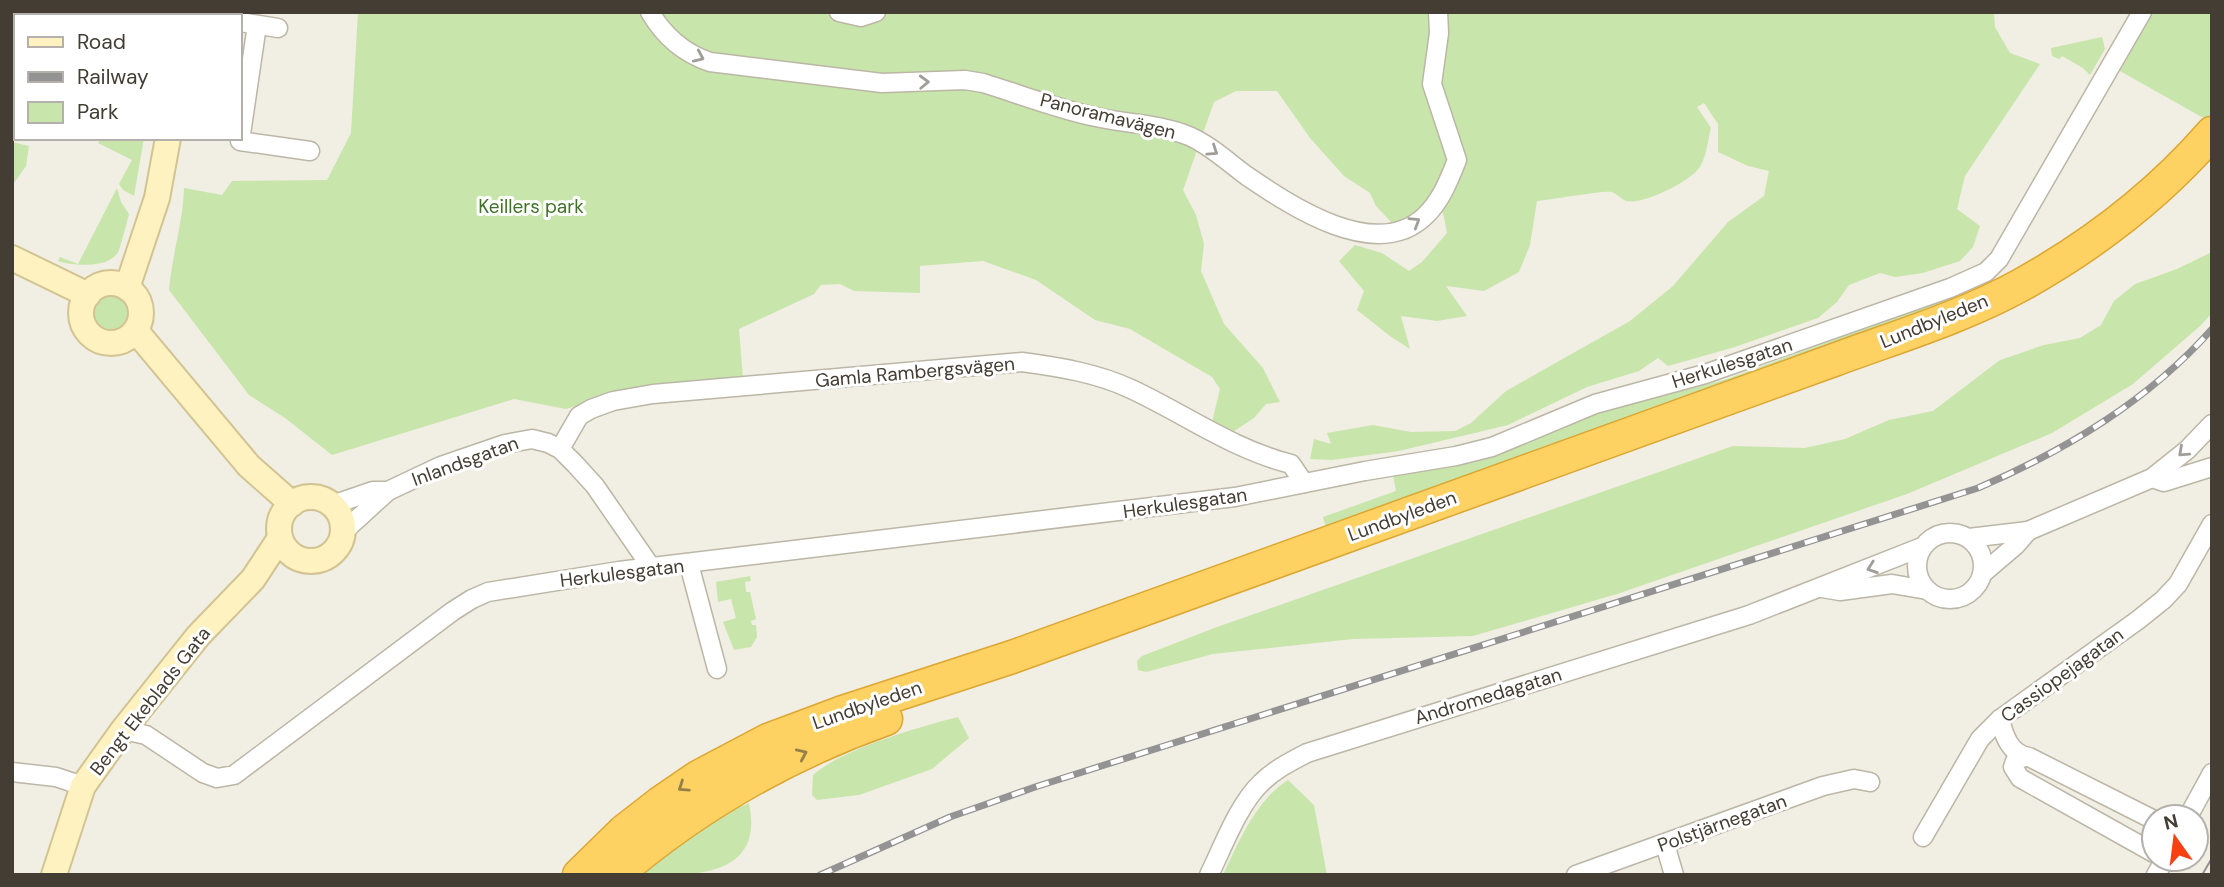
<svg xmlns="http://www.w3.org/2000/svg" width="2224" height="887" font-family="'DM Sans',sans-serif">
	<style>
		.green { fill: #c8e6ab }
		.lines { fill: none; stroke-linecap: round; stroke-linejoin: round }
		.street-casing { stroke: #bcb6a6; stroke-width: 21 }
		.secondary-casing { stroke: #d2c492; stroke-width: 28 }
		.highway-casing { stroke: #dca632; stroke-width: 35 }
		.street { stroke: #fff; stroke-width: 18 }
		.secondary { stroke: #fef2c0; stroke-width: 24 }
		.highway { stroke: #fdd162; stroke-width: 32 }
		.tram { stroke: #939393; stroke-width: 2 }
		.rail-casing { stroke: #939393; stroke-width: 7 }
		.rail { stroke: #fff; stroke-width: 4.5; stroke-dasharray: 13; stroke-linecap: butt }
		.oneway { stroke: #a19e99 }
		.oneway2 { stroke: #978048 }
		.labels { text-anchor: middle; dominant-baseline: central; stroke-width: 6; stroke-linejoin: round; paint-order: stroke }
		.street-label { font-size: 19px; fill: #433d33; stroke: #fff }
		.park-label { font-size: 19px; fill: #407328; stroke: #fff }
	</style>
	<rect width="100%" height="100%" fill="#f1eee3"/>
	<!-- green -->
	<g class="green">
		<path d="M358,12h1636l1,15 15,26 30,11 -75,112 -8,33 23,17 -7,21 -13,14 -37,12 -28,4 -15,-4 -31,12 -12,17 -19,16 -83,29 -67,19 -10,-8 -19,13 -52,16 -79,38 -109,26 -67,9 -22,-1 4,-20 17,5 -4,-11 46,-8 38,7 44,-1 16,-8 35,-32 124,-70 43,-35 55,-64 36,-26 5,-25 -21,-5 -30,-14v-28l-14,-21 -7,4 14,21c-3,11 -4,26 -10,37 -7,15 -57,40 -75,36 -5,-2 -9,-7 -14,-9 -7,-2 -63,8 -75,9l-7,44 -11,27 -35,19 -38,-5 21,30 -30,5 -36,-5 9,33 -20,-13 -33,-26 7,-19 -25,-30 16,-16 27,8 27,18 13,-9 25,-29 -4,-21 -35,28 -32,-34 -6,-13 -26,-17 -34,-38 -33,-47h-41l-22,11 -31,88 13,25 8,29 -3,27 23,53 39,44 17,34 -14,2 -12,14 -23,15 -19,-11 8,-33 -8,-12 -82,-48 -35,-9 -59,-40 -53,-19 -63,5v27l-66,-2 -14,-7 -19,1 -7,9 -75,35 4,50 -141,19 -36,11 -52,-10 -182,56 -47,-37 -36,-23 -80,-105c3,-35 14,-67 15,-102l38,7 10,-14 95,-1 24,-47z"/>
		<polygon points="2153,12 2212,12 2212,114 2207,120 2120,71"/>
		<polygon points="2102,37 2105,49 2090,75 2083,68 2062,56 2059,59 2052,56 2051,48"/>
		<polygon points="101,138 144,138 134,196 123,190 119,184 132,160 98,143"/>
		<polygon points="12,142 29,146 26,166 12,186"/>
		<path d="M117,188l4,14 8,12c-3,12 -7,27 -10,36 -7,19 -47,16 -61,11l2,-4 18,7z"/>
		<polygon points="2212,252 2212,313 2200,326 2133,384 2052,433 1907,494 1617,594 1473,636 1353,639 1213,654 1146,672 1138,670 1137,661 1142,656 1217,627 1733,446 1805,448 1845,439 1889,420 1933,411 2000,360 2044,345 2080,338 2101,325 2114,301 2135,284 2177,269"/>
		<polygon points="1956,295 1958,303 1326,528 1323,517 1396,491 1393,475 1430,470 1502,452 1592,414 1724,380"/>
		<circle cx="111" cy="312" r="17"/>
		<polygon points="750,576 751,581 745,582 746,592 750,592 756,619 751,621 752,625 756,625 757,637 751,647 734,650 723,622 736,618 731,599 718,602 716,582"/>
		<path d="M958,717l11,21 -37,31 -73,26 -42,5 -5,-5 1,-20c29,-26 106,-48 145,-58z"/>
		<path d="M1288,780l26,25 13,70h-104c15,-32 34,-76 65,-95z"/>
		<path d="M749,803c17,80 -66,72 -118,72l105,-69h7z"/>
	</g>
	<g class="lines">
		<!-- street casing -->
		<g class="street-casing">
			<g id="street">
				<path d="M650,12c14,24 33,41 60,50l172,21 83,-3 18,3c36,11 72,25 108,33 33,8 66,7 98,20 21,9 40,27 58,40 44,30 129,87 178,40 16,-15 24,-36 32,-56l-25,-76 7,-51 -1,-21"/>
				<polyline points="839,12 861,17 876,12"/>
				<polyline points="240,22 278,28"/>
				<polyline points="257,25 240,141 310,151"/>
				<path d="M560,449l19,-33 12,-7 22,-8 40,-7 369,-32c37,5 75,11 109,27 54,25 101,60 160,75l13,19"/>
				<polyline points="2152,478 2164,482 2212,467"/>
				<polyline points="332,505 373,491 388,491 441,466 505,444 532,439 548,443 560,449 575,464 595,486 651,567"/>
				<polyline points="343,532 388,491"/>
				<circle cx="1950" cy="566" r="33"/>
				<polyline points="1969,538 2028,531 2152,478 2187,450 2212,424"/>
				<polyline points="689,564 717,669"/>
				<polyline points="1982,574 2016,545 2028,531"/>
				<polyline points="1822,588 1840,591 1892,584 1927,590"/>
				<path d="M2000,719c4,17 10,35 29,38l125,63"/>
				<polyline points="123,730 146,735 203,773 217,778 234,775 453,611 472,599 488,592 619,571 1235,497 1365,471 1456,456 1492,447 1595,404 1705,374 1950,288 1986,272 1999,259 2142,12"/>
				<polyline points="2024,757 2015,761 2013,767 2020,778 2154,853"/>
				<polyline points="12,772 56,777 83,786"/>
				<polyline points="2188,817 2212,773"/>
				<polyline points="1923,837 1980,739 2000,719 2138,620 2163,600 2178,584 2212,524"/>
				<polyline points="1665,844 1674,875"/>
				<path d="M1209,875c14,-28 29,-70 52,-92 13,-13 29,-21 46,-30l442,-138 173,-68"/>
				<polyline points="1576,875 1823,786 1854,779 1870,782"/>
				<polyline points="2156,875 2165,859"/>
			</g>
		</g>
		<!-- secondary casing -->
		<g class="secondary-casing">
			<g id="secondary">
				<polyline points="184,16 184,12"/>
				<polyline points="12,258 88,295"/>
				<circle cx="111" cy="313" r="30"/>
				<polyline points="127,288 157,198 168,138"/>
				<polyline points="136,331 249,466 292,504"/>
				<circle cx="311" cy="529" r="32"/>
				<polyline points="54,875 83,786 123,730 198,636 253,579 280,538"/>
			</g>
		</g>
		<!-- highway casing -->
		<g class="highway-casing">
			<g id="highway">
				<path d="M579,875l45,-44 36,-28 38,-26 70,-37 75,-28 169,-55 822,-297c62,-23 129,-43 187,-75 72,-40 137,-90 191,-152"/>
				<path d="M616,875c79,-68 172,-121 270,-156"/>
			</g>
		</g>
		<!-- street -->
		<use href="#street" class="street"/>
		<!-- secondary -->
		<use href="#secondary" class="secondary"/>
		<!-- highway -->
		<use href="#highway" class="highway"/>
		<!-- tram -->
		<polyline class="tram" points="2202,875 2212,858"/>
		<!-- rail casing -->
		<g class="rail-casing">
			<path id="rail" d="M820,875l130,-58 85,-30 943,-299c88,-38 170,-87 234,-159"/>
		</g>
		<!-- rail -->
		<use href="#rail" class="rail"/>
	</g>
	<!-- one-way arrows -->
	<defs><path id="oneway-chevron" d="M-2-3.5L2.5 0L-2 3.5" fill="none" stroke-width="1.6" stroke-linecap="round" stroke-linejoin="round" transform="scale(1.75)"/></defs>
	<g class="oneway">
		<use href="#oneway-chevron" transform="translate(699 57) rotate(24)"/>
		<use href="#oneway-chevron" transform="translate(924 82) rotate(-2)"/>
		<use href="#oneway-chevron" transform="translate(1213 151) rotate(34)"/>
		<use href="#oneway-chevron" transform="translate(1415 222) rotate(-32)"/>
		<use href="#oneway-chevron" transform="translate(2183 452) rotate(138)"/>
		<use href="#oneway-chevron" transform="translate(1872 568) rotate(161)"/>
	</g>
	<g class="oneway2">
		<use href="#oneway-chevron" transform="translate(802 754) rotate(-24)"/>
		<use href="#oneway-chevron" transform="translate(683 787) rotate(146)"/>
	</g>
	<g class="labels">
		<!-- street labels -->
		<g class="street-label">
			<text transform="translate(1108 116) rotate(14)">Panoramavägen</text>
			<text transform="translate(1934 321) rotate(-22)">Lundbyleden</text>
			<text transform="translate(1732 363) rotate(-18)">Herkulesgatan</text>
			<text transform="translate(915 372) rotate(-5)">Gamla Rambergsvägen</text>
			<text transform="translate(465 461) rotate(-20)">Inlandsgatan</text>
			<text transform="translate(1185 503) rotate(-8)">Herkulesgatan</text>
			<text transform="translate(1402 516) rotate(-20)">Lundbyleden</text>
			<text transform="translate(622 573) rotate(-7)">Herkulesgatan</text>
			<text transform="translate(2062 675) rotate(-36)">Cassiopejagatan</text>
			<text transform="translate(1488 696) rotate(-17)">Andromedagatan</text>
			<text transform="translate(150 701) rotate(-52)">Bengt Ekeblads Gata</text>
			<text transform="translate(867 705) rotate(-19)">Lundbyleden</text>
			<text transform="translate(1722 823) rotate(-20)">Polstjärnegatan</text>
		</g>
		<!-- park labels -->
		<g class="park-label">
			<text x="531" y="206">Keillers park</text>
		</g>
	</g>
	<!-- border -->
	<rect width="2224" height="887" fill="none" stroke="#433d33" stroke-width="28"/>
	<!-- legend -->
	<rect x="14" y="14" width="228" height="126" fill="#ffffff" stroke="#b4b1ad" stroke-width="2"/>
	<rect x="28" y="37" width="35" height="10" fill="#fef2c0" stroke="#b4b1ad" stroke-width="2"/>
	<text x="77" y="49" font-size="21" fill="#433d33">Road</text>
	<rect x="28" y="72" width="35" height="10" fill="#939393" stroke="#b4b1ad" stroke-width="2"/>
	<text x="77" y="84" font-size="21" fill="#433d33">Railway</text>
	<rect x="28" y="102" width="35" height="21" fill="#c8e6ab" stroke="#b4b1ad" stroke-width="2"/>
	<text x="77" y="119" font-size="21" fill="#433d33">Park</text>
	<!-- north arrow -->
	<g transform="translate(2175 838) rotate(346)"><circle r="33" fill="#ffffff" stroke="#b4b1ad" stroke-width="2"/>
	<path d="M0-5L12 26L0 18L-12 26Z" fill="#f94012"/>
	<text y="-10" font-size="19" font-weight="bold" text-anchor="middle" fill="#433d33">N</text>
	</g>
</svg>
